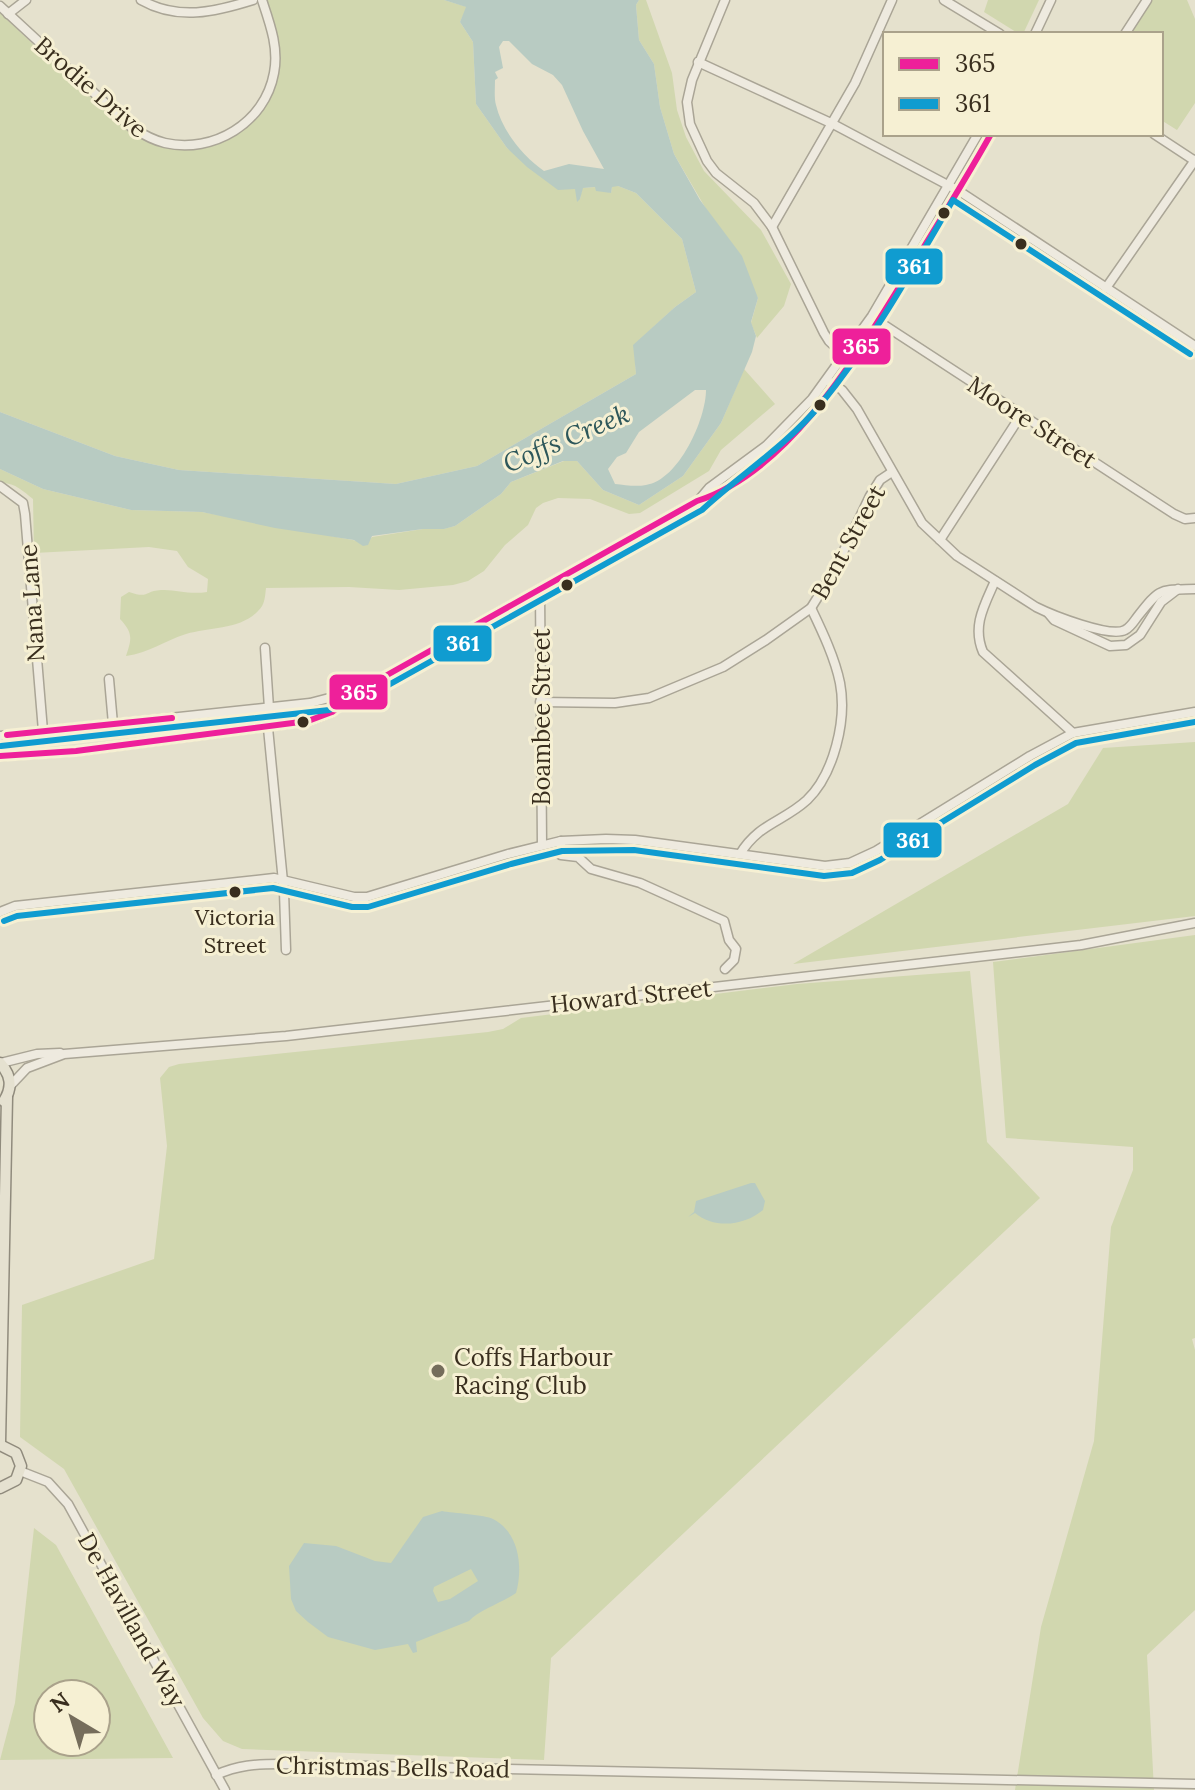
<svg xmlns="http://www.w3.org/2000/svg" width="1195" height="1790" font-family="Lora,serif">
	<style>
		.green { fill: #d1d7af; fill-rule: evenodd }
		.water { fill: #b8cbc2; fill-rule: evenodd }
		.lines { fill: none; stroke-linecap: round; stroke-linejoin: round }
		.minor-casing { stroke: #aaa596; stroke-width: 11 }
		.major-casing { stroke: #908b7d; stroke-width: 13 }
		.minor { stroke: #eeeadf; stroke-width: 8 }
		.major { stroke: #e5e1d0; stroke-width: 10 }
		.bus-1-casing { stroke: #f6f0d3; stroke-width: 12 }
		.bus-2-casing { stroke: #f6f0d3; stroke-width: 12 }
		.bus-1 { stroke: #ee209a; stroke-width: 6 }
		.bus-2 { stroke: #109cd0; stroke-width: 6 }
		.bus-dot { fill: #392e1e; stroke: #f6f0d3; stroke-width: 3 }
		.poi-dot { fill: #756d5b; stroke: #f6f0d3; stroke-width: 3 }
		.labels { text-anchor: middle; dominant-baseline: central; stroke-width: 6; stroke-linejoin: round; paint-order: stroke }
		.bus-label { font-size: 22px; fill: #392e1e; stroke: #f6f0d3 }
		.street-label { font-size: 24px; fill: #392e1e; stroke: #f6f0d3 }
		.poi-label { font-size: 24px; fill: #392e1e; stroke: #f6f0d3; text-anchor: start }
		.water-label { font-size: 26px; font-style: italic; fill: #2d575a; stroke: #f6f0d3 }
		.line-badge { stroke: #f6f0d3; stroke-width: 3 }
		.badge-label { font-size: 22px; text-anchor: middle; font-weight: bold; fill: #fff }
	</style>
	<rect width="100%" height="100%" fill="#e5e1cd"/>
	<!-- green -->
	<g class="green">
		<polygon points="262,0 444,0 467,7 460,22 473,42 476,104 507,148 569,188 575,188 580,199 582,188 596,187 611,193 612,186 618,186 636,193 682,239 696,292 675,307 634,345 636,374 477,466 396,484 179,470 115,456 0,412 0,13 86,94 145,136 189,145 226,136 264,101 275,53"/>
		<polygon points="639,0 646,0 672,73 677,110 686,137 704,171 761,230 791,284 784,306 757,338 751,323 758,298 674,154 660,107 654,64 639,40 636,5"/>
		<polygon points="988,0 1039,0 1023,34 1019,34 984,12"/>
		<polygon points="1151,0 1187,0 1195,19 1195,103 1177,130 1161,120 1161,34 1129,34"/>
		<path d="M744,369l31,35 -54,46 -12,21 -69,42 -11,1 -39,-15 -32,-1 -15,5 -7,5 -8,17 -23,20 -21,26 -16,10 -15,4 -54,5 -50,-3 -83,1c-1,8 -1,17 -8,23 -18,19 -49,16 -72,23 -22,7 -37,19 -60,22 6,-18 7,-23 -6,-37l1,-22 8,-5c20,7 15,-1 32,-2 15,-1 27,5 46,2l1,-13 -20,-12 -11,-16 -28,-4 -115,6 -1,-54c-10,-8 -19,-17 -32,-16l-1,5v-19l43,20 88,21 71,2 156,29h11l3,-4 51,-8h20l12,-3 46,-32 10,-12 53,-21h13l26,29 36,15 44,-29 38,-53z"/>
		<polygon points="1195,742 1195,916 793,964 1068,804 1103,748"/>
		<polygon points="1195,935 1195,1338 1192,1339 1195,1350 1195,1610 1147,1655 1154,1790 1015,1790 1041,1627 1094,1441 1111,1227 1133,1170 1133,1147 1006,1138 993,962"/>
		<polygon points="970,971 987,1142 1040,1198 551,1658 544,1760 242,1749 223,1741 203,1718 64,1469 20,1437 22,1305 154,1259 167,1146 160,1078 169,1067 179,1064 488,1032 503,1029 521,1018 797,984"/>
		<path d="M34,1528l22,17 117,213 -173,2 15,-57zM48,1694h48v48h-48z"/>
	</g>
	<!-- water -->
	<g class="water">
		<path d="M444,0h195l-3,5 3,35 15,24 6,43 14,47 26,46 42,56 16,42 -7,24 5,14 -4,16 -31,71 -38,53 -44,29 -36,-15 -26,-29h-14l-52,21 -10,12 -46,32 -11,3h-21l-51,7 -4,9 -5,1 -9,-6 -79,-12 -73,-16 -71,-2 -88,-21 -43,-20v-57l115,44 64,14 217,14 81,-18 159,-92 -3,-29 42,-38 21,-15 -14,-53 -46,-46 -18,-7 -6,1 -1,6 -15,-2 -1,-4 -12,1 -3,11 -3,3 -2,-13 -17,1 -31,-23 -20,-19 -31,-44 -3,-62 -13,-20 6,-15zM503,41h6l23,23 21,11 9,10 21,46 21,38 -35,-5 -25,7c-21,-15 -42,-40 -48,-66 -2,-7 -1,-17 -1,-25l3,-2 -3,-6 8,-4 -4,-21zM695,390h11c0,29 -27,90 -60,95 -10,2 -21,0 -31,-1l-7,-15 9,-12 9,-4 13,-21z"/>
		<path d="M751,1183h4l10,18 -2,9c-19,16 -49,19 -68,3l-7,4 6,-5 2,-11z"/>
		<path d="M442,1511c10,2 44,4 51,8 27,14 30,49 23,74 -14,10 -37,17 -47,28l-53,21 1,10 -4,1 -5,-9 -33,6 -47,-13 -20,-15 -12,-11 -5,-12 -2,-33 15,-23 32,3 39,15 16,2 32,-46zM471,1569l7,12 -28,18 -12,3 -5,-11 1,-4z"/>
	</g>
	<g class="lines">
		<!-- minor casing -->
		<g class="minor-casing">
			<g id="minor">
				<path d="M141,0c37,21 74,12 112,0"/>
				<polyline points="725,0 692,80 687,102 690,124 707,161 716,173 754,203 772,227 824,333 829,341 845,356"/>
				<polyline points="944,0 1000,34"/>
				<path d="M0,6l131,121c11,7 21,13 34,16 48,11 100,-20 109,-70 5,-25 -4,-49 -12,-73"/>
				<polyline points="8,14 26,0"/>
				<polyline points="1035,34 1051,0"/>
				<polyline points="1125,34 1147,0"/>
				<polyline points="698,62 833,124 959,191 1195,346"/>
				<polyline points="1154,134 1195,161"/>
				<polyline points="772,227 855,83 892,0"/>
				<polyline points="1106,288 1195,160"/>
				<polyline points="875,319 1174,514 1185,519 1195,518"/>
				<path d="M827,380l15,10 15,19 65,114 35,33 79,51c16,8 74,31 89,23 6,-3 9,-9 13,-14 23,-29 21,-26 57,-27"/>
				<polyline points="0,486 23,503 25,514 43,731"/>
				<polyline points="698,501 709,488 766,446 812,399 872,316 978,134"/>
				<polyline points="940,540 1021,415"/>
				<path d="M995,581c-11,25 -23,45 -12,71l90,81"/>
				<polyline points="540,590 542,845"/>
				<polyline points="1049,614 1054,620 1110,646 1126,645 1140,635 1161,602 1178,589"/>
				<polyline points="265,648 269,708"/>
				<polyline points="109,679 113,724"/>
				<polyline points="540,702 615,703 649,698 723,667 766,640 811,608 834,571 870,496 880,480 892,472"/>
				<polyline points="268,728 284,892 286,950"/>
				<polyline points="0,736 310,703 356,691"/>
				<path d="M0,756l76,-5 232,-30 24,-9 32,-24 333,-187c25,-7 43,-21 63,-37 65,-51 103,-118 146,-188 29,-47 58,-94 85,-142"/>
				<polyline points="561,841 561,855 578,857 591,869 640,883 724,921 729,940 736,949 734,960 725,969"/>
				<path d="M740,854c19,-31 43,-32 67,-54 27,-26 40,-80 33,-117 -5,-25 -18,-52 -29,-75"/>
				<polyline points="0,912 15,906 274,878 354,897 367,897 508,854 561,841 606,839 635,840 825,866 850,863 876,851 1030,756 1073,733 1195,712"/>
				<polyline points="1,1063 37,1054 60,1053"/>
				<polyline points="10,1086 27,1068 64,1054 286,1036 1081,945 1195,923"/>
				<polyline points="20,1471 48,1482 68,1504 225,1790"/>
				<path d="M216,1775c22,-10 40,-11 64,-11l915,20"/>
			</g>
		</g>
		<!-- major casing -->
		<g class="major-casing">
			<g id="major">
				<path d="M0,1063c11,12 13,24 4,38"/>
				<polyline points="0,1443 7,1097"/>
				<polyline points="0,1445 16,1453 21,1466 16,1480 0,1488"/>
			</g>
		</g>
		<!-- minor -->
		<use href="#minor" class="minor"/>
		<!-- major -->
		<use href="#major" class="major"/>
		<!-- bus-1 casing -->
		<g class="bus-1-casing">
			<g id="bus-1">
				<polyline points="7,735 172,718"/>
				<path d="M0,756l76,-5 232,-30 24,-9 32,-24 333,-187c93,-30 160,-146 209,-225 29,-47 58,-94 85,-142"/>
			</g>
		</g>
		<!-- bus-2 casing -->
		<g class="bus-2-casing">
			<g id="bus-2">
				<path d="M1,746l328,-36 38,-13 335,-187c39,-36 84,-64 118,-105 52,-63 92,-135 133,-205l237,154"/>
				<polyline points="4,921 17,916 273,888 352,907 368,907 511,864 562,851 634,850 824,876 852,873 880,860 1035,765 1076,743 1195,722"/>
			</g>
		</g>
		<!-- bus-1 -->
		<use href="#bus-1" class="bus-1"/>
		<!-- bus-2 -->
		<use href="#bus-2" class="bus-2"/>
	</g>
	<!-- markers -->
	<g class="bus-dot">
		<circle cx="944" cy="213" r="7"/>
		<circle cx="1021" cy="244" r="7"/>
		<circle cx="820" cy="405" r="7"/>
		<circle cx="567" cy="585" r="7"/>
		<circle cx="303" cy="722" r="7"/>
		<circle cx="235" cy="892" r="7"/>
	</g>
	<circle class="poi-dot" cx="438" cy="1371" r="8"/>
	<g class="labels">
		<!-- bus labels -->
		<g class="bus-label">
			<text x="235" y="917">Victoria<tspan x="235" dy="28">Street</tspan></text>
		</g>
		<!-- street labels -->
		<g class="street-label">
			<text transform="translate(91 87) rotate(41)">Brodie Drive</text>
			<text transform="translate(1032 422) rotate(33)">Moore Street</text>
			<text transform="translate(848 542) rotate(-61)">Bent Street</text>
			<text transform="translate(32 603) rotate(-94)">Nana Lane</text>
			<text transform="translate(541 717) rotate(-90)">Boambee Street</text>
			<text transform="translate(631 996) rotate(-6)">Howard Street</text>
			<text transform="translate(132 1620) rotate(61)">De Havilland Way</text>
			<text transform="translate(393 1767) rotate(1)">Christmas Bells Road</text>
		</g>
		<!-- poi labels -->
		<g class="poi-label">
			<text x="454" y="1357">Coffs Harbour<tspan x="454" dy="28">Racing Club</tspan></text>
		</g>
		<!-- water labels -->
		<g class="water-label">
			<text transform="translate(566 438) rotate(-23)">Coffs Creek</text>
		</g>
	</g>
	<g class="line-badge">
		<rect x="884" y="247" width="60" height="39" rx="8" fill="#109cd0"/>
		<rect x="831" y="327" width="61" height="39" rx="8" fill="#ee209a"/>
		<rect x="432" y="624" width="61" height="39" rx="8" fill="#109cd0"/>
		<rect x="328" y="673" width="61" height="38" rx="8" fill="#ee209a"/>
		<rect x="882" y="821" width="61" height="38" rx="8" fill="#109cd0"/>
	</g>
	<g class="badge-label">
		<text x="914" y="274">361</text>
		<text x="861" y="354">365</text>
		<text x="463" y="651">361</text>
		<text x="359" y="700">365</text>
		<text x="913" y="848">361</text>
	</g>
	<!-- legend -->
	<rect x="883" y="32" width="280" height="104" fill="#f6f0d3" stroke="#aaa28b" stroke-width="2"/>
	<rect x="899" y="58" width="40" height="12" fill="#ee209a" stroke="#aaa28b" stroke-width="2"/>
	<text x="955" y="72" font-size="24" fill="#392e1e">365</text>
	<rect x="899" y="98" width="40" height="12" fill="#109cd0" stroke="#aaa28b" stroke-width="2"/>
	<text x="955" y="112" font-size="24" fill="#392e1e">361</text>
	<!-- north arrow -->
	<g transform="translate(72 1718) rotate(322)"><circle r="38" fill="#f6f0d3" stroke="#aaa28b" stroke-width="2"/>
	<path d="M0-6L14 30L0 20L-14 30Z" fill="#756d5b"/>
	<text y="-12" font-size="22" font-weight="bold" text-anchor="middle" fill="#392e1e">N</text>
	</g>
</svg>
